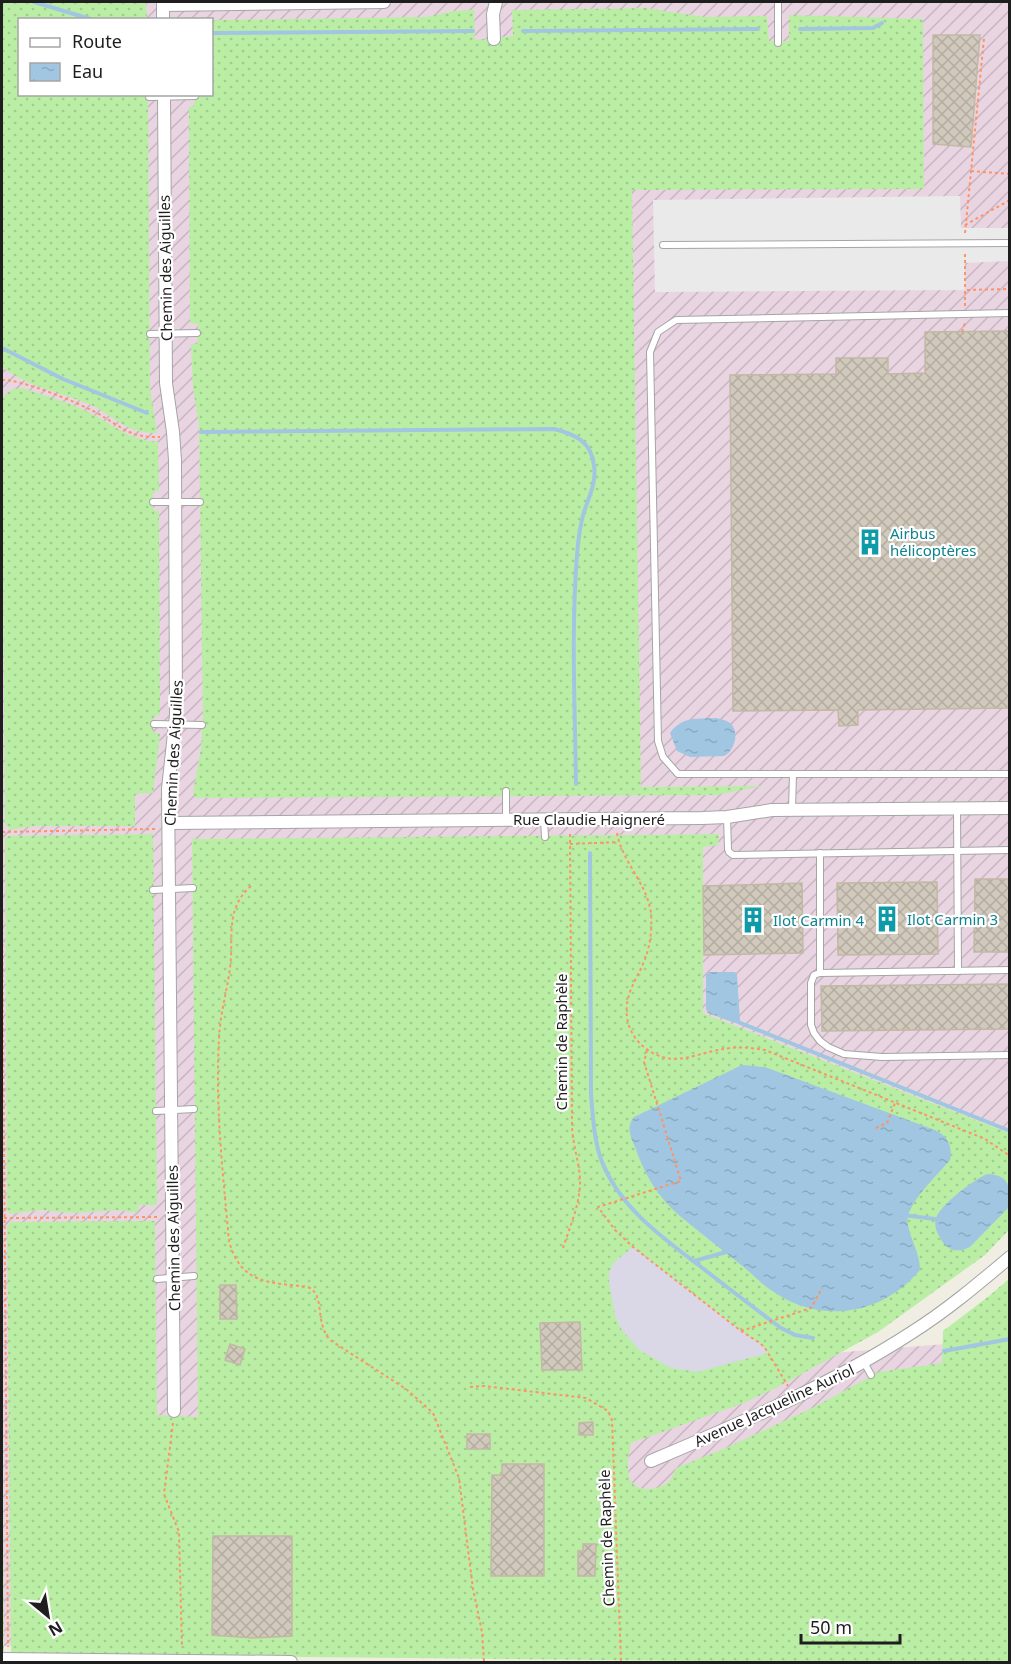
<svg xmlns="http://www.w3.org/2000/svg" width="1011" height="1664" font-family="'Noto Sans',sans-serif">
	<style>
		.industrial { fill: url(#industrial-furrows); fill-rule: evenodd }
		.grass { fill: url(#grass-dots) }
		.parking { fill: #eaeaea }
		.plaza { fill: #dad7e6 }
		.water { fill: url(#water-ripples) }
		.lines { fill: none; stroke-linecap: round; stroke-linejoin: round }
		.stream { stroke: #a1c6e1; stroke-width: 4 }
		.building { fill: url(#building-cross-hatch); stroke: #c3b8a5; stroke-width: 1.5 }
		.lane-casing { stroke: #a5a5a5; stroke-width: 8 }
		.street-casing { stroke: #a5a5a5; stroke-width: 14 }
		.path { stroke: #ff9365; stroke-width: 2; stroke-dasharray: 3 3; stroke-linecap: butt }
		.lane { stroke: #fff; stroke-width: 6 }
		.street { stroke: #fff; stroke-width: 12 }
		.labels { text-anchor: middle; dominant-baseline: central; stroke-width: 4.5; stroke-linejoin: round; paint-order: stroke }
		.street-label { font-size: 15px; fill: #1e1e1e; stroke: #fff }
		.culture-label { font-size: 15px; fill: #0d838f; stroke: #fff; text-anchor: start }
	</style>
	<defs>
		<pattern id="industrial-furrows" width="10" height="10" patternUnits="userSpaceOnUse" patternTransform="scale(1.5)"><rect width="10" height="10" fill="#e9d5e1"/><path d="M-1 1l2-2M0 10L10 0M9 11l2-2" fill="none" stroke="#c7b6c1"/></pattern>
		<pattern id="grass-dots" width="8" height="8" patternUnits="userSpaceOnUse" patternTransform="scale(1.5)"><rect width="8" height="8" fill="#bbeea5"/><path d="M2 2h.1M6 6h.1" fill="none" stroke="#a0cc8e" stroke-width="1.8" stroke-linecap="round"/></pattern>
		<pattern id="water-ripples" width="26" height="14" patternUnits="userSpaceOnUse" patternTransform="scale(1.5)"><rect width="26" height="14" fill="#a1c6e1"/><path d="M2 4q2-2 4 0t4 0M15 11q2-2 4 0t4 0" fill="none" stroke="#8aaac1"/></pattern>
		<pattern id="building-cross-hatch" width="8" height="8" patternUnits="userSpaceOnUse" patternTransform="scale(1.5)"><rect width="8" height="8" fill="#d0c9bc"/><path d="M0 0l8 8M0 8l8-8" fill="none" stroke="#b2aca1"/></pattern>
	</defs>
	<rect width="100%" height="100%" fill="#f0eee3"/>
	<!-- industrial -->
	<path class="industrial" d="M2,2h1007v1131l-306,-120 -125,-174 254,514 177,-14v321l-1007,-14zM20,20h192v74h-192z"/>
	<!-- grass -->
	<g class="grass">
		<path d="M2,2h144l1,17 -127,1v74l128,1 2,292 7,46c-31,1 -41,-16 -66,-28 -30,-13 -64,-18 -89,-38z"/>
		<polygon points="646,8 704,17 767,16 769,41 789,41 789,15 923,19 924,189 632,190 641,787 763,786 716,795 196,798 193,793 201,748 203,717 199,425 193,388 191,344 197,344 198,324 190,323 189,107 194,106 195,95 212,94 212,20 426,17 453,11 474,10 475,40 513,36 512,10"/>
		<path d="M23,388c22,8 46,14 67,25 26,13 37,26 68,29l1,49 -6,1v18l6,1 1,204 -6,1 -1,16 7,2 -7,59 -18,1v32h-101l-24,4 -5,-6 -3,-424c5,-10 9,-11 21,-12z"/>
		<polygon points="153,834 157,1205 139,1205 137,1213 120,1210 72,1213 42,1210 10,1214 7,1210 5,838 9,836"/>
		<path d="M719,834l-1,11 -15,2v166l306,120v97l-24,25 -107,77 -100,55 -34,16 -113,40c-2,12 -6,27 0,38 7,12 30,9 38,0 3,-3 5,-9 7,-13l52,-21 86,-40 65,-35 63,-9 1,-32 46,-35 20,-17v383h-208l-790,-8 -4,-429 4,-3 144,-1 2,194 41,2 -6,-578z"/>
		<polygon points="2,1313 4,1655 2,1654"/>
	</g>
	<!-- parking -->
	<polygon class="parking" points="960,196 961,228 1009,228 1009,261 965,263 965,290 655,292 653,200"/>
	<!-- plaza -->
	<polygon class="plaza" points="633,1247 741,1331 760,1343 768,1353 698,1372 671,1368 639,1350 621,1329 615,1315 609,1283 609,1273 613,1263"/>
	<!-- water -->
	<g class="water">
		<path d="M716,718c4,1 10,2 14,5 10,8 5,28 -6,33l-34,1 -13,-6 -7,-18c12,-17 27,-14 46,-15z"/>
		<polygon points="709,972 735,972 737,974 740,1021 735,1023 708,1013 706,1009 706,974"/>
		<path d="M742,1065l23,2 170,63c13,6 18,17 15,30 -12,15 -47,46 -42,65 3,16 12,28 12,45 -36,43 -95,55 -143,24 -12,-7 -22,-17 -32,-26 -22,-17 -43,-34 -64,-51 -23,-20 -36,-41 -46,-70 -5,-11 -9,-20 -1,-30z"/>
		<path d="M987,1174c24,1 23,14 22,33l-39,40c-14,7 -24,3 -31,-11 -3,-5 -5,-13 -3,-18 5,-14 38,-38 51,-44z"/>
	</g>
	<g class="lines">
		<!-- stream -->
		<g class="stream">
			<polyline points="34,2 94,20"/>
			<polyline points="800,29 873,28 882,23"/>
			<polyline points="523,31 758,29"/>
			<polyline points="212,33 473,31"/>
			<polyline points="2,348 63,379 147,413"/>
			<path d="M201,432l353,-3c21,5 38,13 40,37 3,16 -6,33 -11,49 -3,12 -5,27 -6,40 -6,76 -2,153 -1,229"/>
			<path d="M590,853l1,241c2,23 3,47 11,68 19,47 60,75 99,105 26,20 53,41 80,61l14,7 18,3"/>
			<polyline points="738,1022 1010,1131"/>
			<polyline points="903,1215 935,1219"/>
			<polyline points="694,1261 730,1251"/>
			<polyline points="944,1351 1010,1339"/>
		</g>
	</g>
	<!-- building -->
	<g class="building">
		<polygon points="933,35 980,35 971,147 933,144"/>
		<polygon points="1010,331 1010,708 858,710 858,725 839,726 838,710 733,711 730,375 836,374 836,358 888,358 888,374 925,373 925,332"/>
		<polygon points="975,879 1010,879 1010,952 974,952"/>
		<polygon points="937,882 938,954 838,955 837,883"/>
		<polygon points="802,883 803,953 704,955 703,886"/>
		<polygon points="1010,984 1010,1029 822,1031 821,986"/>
		<polygon points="220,1285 236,1285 237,1319 220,1319"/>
		<polygon points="580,1322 582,1370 542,1370 540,1323"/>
		<polygon points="230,1344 245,1349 240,1365 225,1360"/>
		<polygon points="593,1422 593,1435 579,1435 579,1423"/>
		<rect x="467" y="1434" width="23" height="15"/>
		<polygon points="502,1464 544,1464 544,1576 491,1576 492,1475 502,1475"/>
		<polygon points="213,1536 292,1536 292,1636 253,1638 212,1635"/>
		<polygon points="583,1544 596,1544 595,1576 578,1576 578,1551 583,1551"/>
	</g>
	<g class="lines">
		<!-- lane casing -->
		<g class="lane-casing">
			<g id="lane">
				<polyline points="778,2 778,43"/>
				<polyline points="149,97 195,96"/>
				<polyline points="663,245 1010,243"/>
				<polyline points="1010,313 676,320 658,332 650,352 658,741 663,757 678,774 1010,774"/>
				<polyline points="150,334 197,333"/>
				<polyline points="153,502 200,502"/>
				<polyline points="154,724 202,725"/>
				<polyline points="792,809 793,774"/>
				<polyline points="957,809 958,971"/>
				<polyline points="727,817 728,849 729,852 733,855 1010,850"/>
				<polyline points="506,819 506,791"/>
				<polyline points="544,820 545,837"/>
				<polyline points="153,890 193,888"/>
				<polyline points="1010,970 820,973 814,975 811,983 811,1025 814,1033 820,1041 828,1047 844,1054 882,1057 1010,1055"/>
				<polyline points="820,973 820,853"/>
				<polyline points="156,1111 194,1109"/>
				<polyline points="157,1279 194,1276"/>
				<polyline points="864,1362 871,1375"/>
			</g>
		</g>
		<!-- street casing -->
		<g class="street-casing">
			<g id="street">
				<polyline points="163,2 163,20"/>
				<polyline points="163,5 384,2"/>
				<polyline points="494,39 493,14 496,2"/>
				<polyline points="164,94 166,383 173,432 175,460 176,715 168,789 174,1411"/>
				<polyline points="169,823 702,818 727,817 772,810 1010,808"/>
				<path d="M651,1461c90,-38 178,-75 260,-128 35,-22 67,-49 99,-76"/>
				<polyline points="2,1659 291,1662"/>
			</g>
		</g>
		<!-- path -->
		<g class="path">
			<polyline points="971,171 1010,174"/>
			<polyline points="965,225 1010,200"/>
			<polyline points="965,233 984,38"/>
			<polyline points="965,254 965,290"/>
			<polyline points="965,306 965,290 1010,289"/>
			<polyline points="962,332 965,323"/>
			<path d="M2,380c19,-1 77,23 95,33 25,14 32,25 63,24"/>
			<polyline points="2,832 156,829"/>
			<path d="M617,833c5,29 30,50 34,80 1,13 0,27 -4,40 -4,15 -14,28 -18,42 -9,29 8,56 37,63 18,4 40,-7 58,-9 14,-3 28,-1 41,1l220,89 25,17"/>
			<polyline points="570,844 618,842"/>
			<path d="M251,886c-23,20 -19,44 -20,72 -2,27 -11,54 -12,81 -4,67 4,135 10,202 12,44 40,41 79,46 18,8 6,35 22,53l76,49 27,24 26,65 14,111 9,43 2,30"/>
			<polyline points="2,896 8,1647"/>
			<polyline points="647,1050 644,1062 681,1181 598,1207 615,1230 633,1247 741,1331 760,1343 765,1348 788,1386"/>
			<polyline points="876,1128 887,1123 895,1103"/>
			<polyline points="4,1218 159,1217"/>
			<path d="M563,1248c7,-22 18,-46 17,-69 -1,-17 -7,-34 -8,-52l-2,-294"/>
			<polyline points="741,1331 811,1308 822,1288"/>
			<polyline points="470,1387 484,1386 586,1398 608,1411 612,1420 621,1662"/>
			<polyline points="173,1423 164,1494 179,1532 182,1648"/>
		</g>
		<!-- lane -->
		<use href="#lane" class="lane"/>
		<!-- street -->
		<use href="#street" class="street"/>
	</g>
	<!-- icons -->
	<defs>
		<g id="building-bare" transform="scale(2.07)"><path d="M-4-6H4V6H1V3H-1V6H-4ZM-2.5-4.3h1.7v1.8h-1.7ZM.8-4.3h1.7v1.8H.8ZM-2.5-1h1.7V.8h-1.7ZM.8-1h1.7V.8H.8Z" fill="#0f9aa8" stroke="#fff" stroke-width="2.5" paint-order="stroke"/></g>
	</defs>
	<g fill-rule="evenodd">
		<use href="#building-bare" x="870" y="542"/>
		<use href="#building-bare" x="887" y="919"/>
		<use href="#building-bare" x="753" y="920"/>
	</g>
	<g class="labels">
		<!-- street labels -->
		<g class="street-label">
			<text transform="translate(165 268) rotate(-91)">Chemin des Aiguilles</text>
			<text transform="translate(173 753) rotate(-87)">Chemin des Aiguilles</text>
			<text x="589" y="819">Rue Claudie Haigneré</text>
			<text transform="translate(561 1042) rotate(-90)">Chemin de Raphèle</text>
			<text transform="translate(173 1238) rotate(-91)">Chemin des Aiguilles</text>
			<text transform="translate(774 1405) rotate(-25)">Avenue Jacqueline Auriol</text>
			<text transform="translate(606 1538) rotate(-92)">Chemin de Raphèle</text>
		</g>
		<!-- culture labels -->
		<g class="culture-label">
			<text x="890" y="533">Airbus<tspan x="890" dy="17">hélicoptères</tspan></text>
			<text x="907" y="919">Ilot Carmin 3</text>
			<text x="773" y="920">Ilot Carmin 4</text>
		</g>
	</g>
	<!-- border -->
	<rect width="1011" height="1664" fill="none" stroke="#1e1e1e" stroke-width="6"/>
	<!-- legend -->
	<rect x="18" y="18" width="195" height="78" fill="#ffffff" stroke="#a5a5a5" stroke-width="1.5"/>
	<rect x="30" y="38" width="30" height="9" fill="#ffffff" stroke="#a5a5a5" stroke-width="1.5"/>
	<text x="72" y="48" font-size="18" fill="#1e1e1e">Route</text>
	<rect x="30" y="63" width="30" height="18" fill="url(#water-ripples)" stroke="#a5a5a5" stroke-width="1.5"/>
	<text x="72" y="78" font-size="18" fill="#1e1e1e">Eau</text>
	<!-- north arrow -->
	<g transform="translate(48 1616) rotate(150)" stroke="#ffffff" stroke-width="4.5" paint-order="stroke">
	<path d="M0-4.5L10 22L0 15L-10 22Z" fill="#1e1e1e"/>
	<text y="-9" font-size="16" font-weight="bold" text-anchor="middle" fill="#1e1e1e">N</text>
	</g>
	<!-- scale -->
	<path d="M801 1634v9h99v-9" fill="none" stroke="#1e1e1e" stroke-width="3"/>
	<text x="810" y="1634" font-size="18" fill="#1e1e1e" stroke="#ffffff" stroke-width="4.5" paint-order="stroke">50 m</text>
</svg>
